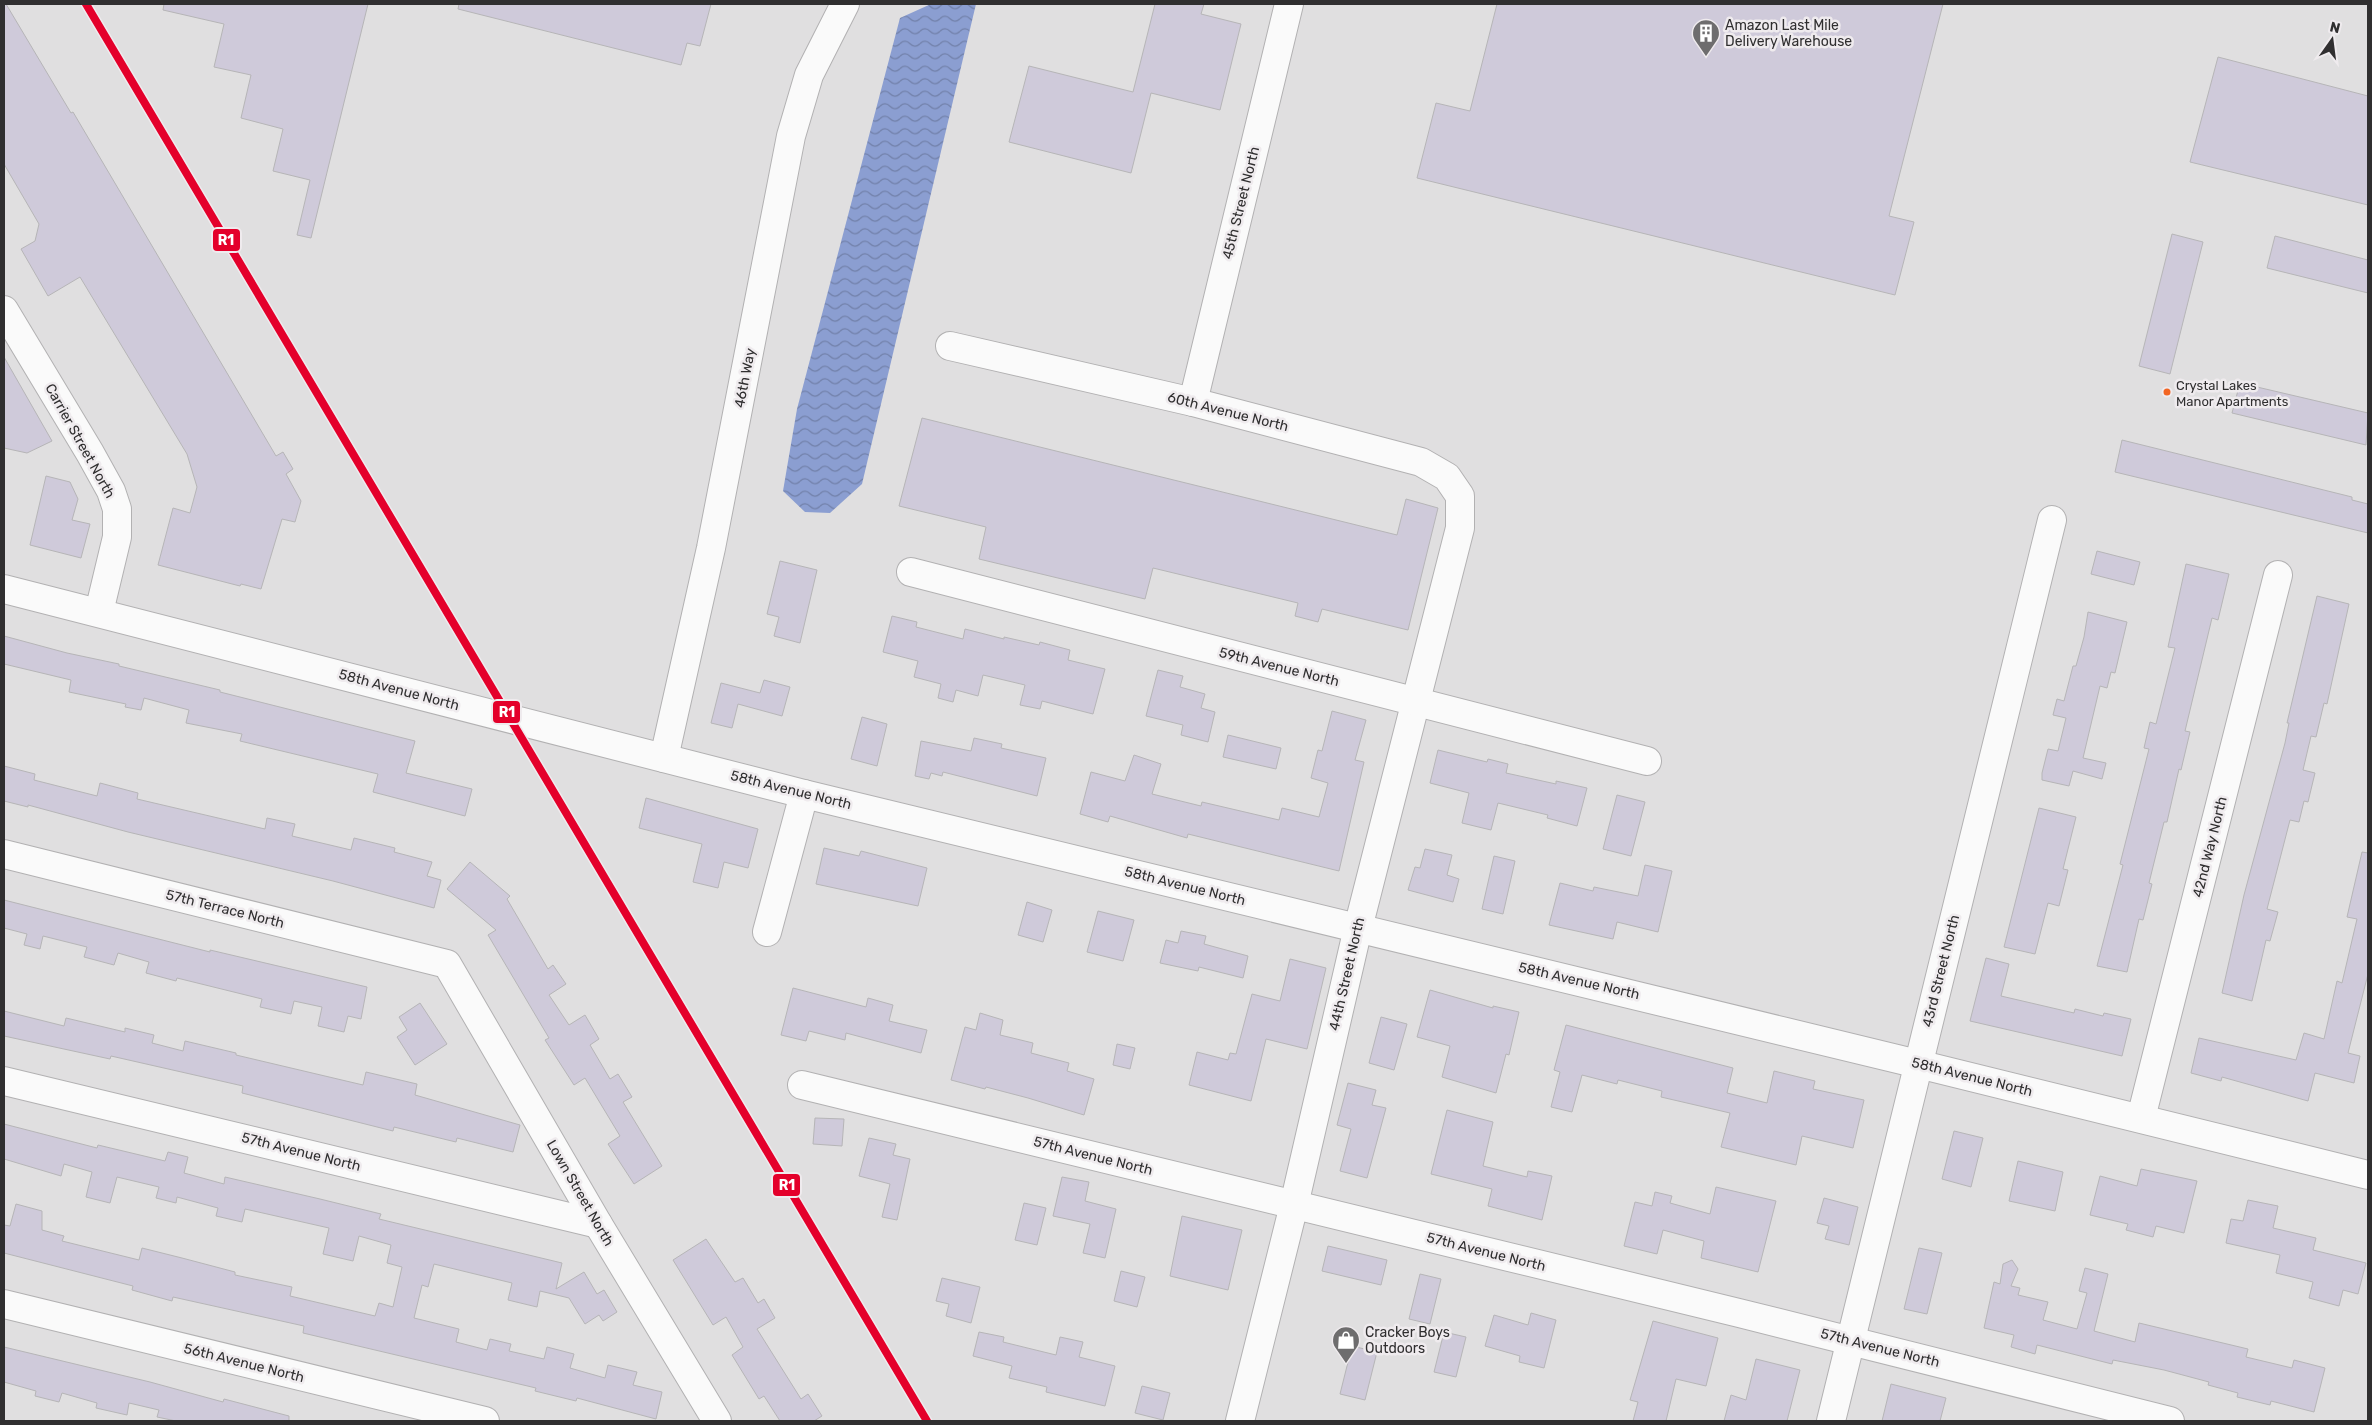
<svg xmlns="http://www.w3.org/2000/svg" width="2372" height="1425" font-family="Rubik,sans-serif">
	<style>
		.water { fill: url(#water-waves) }
		.building { fill: #cfcada; stroke: #b6b5b7 }
		.lines { fill: none; stroke-linecap: round; stroke-linejoin: round }
		.minor-casing { stroke: #b2b1b2; stroke-width: 30 }
		.minor { stroke: #fafafa; stroke-width: 28 }
		.rail-1-casing { stroke: #efebee; stroke-width: 11 }
		.rail-1 { stroke: #e4002b; stroke-width: 8 }
		.bus-dot { fill: #f26522; stroke: #efebee; stroke-width: 2 }
		.labels { text-anchor: middle; dominant-baseline: central; stroke-width: 5; stroke-linejoin: round; paint-order: stroke }
		.bus-label { font-size: 13px; fill: #302f30; stroke: #efebee; text-anchor: start }
		.poi-label { font-size: 14px; fill: #302f30; stroke: #efebee; text-anchor: start }
		.street-label { font-size: 14px; fill: #302f30; stroke: #efebee }
		.line-badge { stroke: #efebee; stroke-width: 2 }
		.badge-label { font-size: 14px; text-anchor: middle; font-weight: bold; fill: #fff }
	</style>
	<defs>
		<pattern id="water-waves" width="16" height="10" patternUnits="userSpaceOnUse" patternTransform="scale(1.25)"><rect width="16" height="10" fill="#8b9ed1"/><path d="M0 5q4-4 8 0t8 0" fill="none" stroke="#7281aa"/></pattern>
	</defs>
	<rect width="100%" height="100%" fill="#e0dfe0"/>
	<!-- water -->
	<polygon class="water" points="931,4 976,4 862,484 830,513 805,512 783,491 797,409 900,18"/>
	<!-- building -->
	<g class="building">
		<polygon points="4,4 6,4 71,113 73,112 276,456 283,452 293,469 286,474 301,501 295,522 282,519 261,589 241,584 240,586 158,565 173,508 190,513 197,487 187,454 80,277 48,296 21,249 35,241 39,224 4,164"/>
		<polygon points="164,4 368,4 311,238 297,235 310,180 273,171 283,129 241,118 251,75 214,67 224,24 163,10"/>
		<polygon points="459,4 711,4 700,46 687,43 681,65 458,9"/>
		<polygon points="1155,4 1204,4 1201,14 1241,24 1220,110 1151,93 1131,173 1009,142 1029,66 1133,92"/>
		<polygon points="1497,4 1943,4 1889,216 1914,222 1895,295 1417,178 1436,103 1470,111"/>
		<polygon points="2218,57 2368,96 2368,205 2190,162"/>
		<polygon points="2172,234 2203,242 2170,374 2139,366"/>
		<polygon points="2275,236 2368,260 2368,293 2267,268"/>
		<polygon points="4,357 52,441 27,453 4,448"/>
		<polygon points="2240,383 2368,413 2366,445 2232,413"/>
		<polygon points="922,418 1397,535 1406,499 1438,508 1408,630 1322,609 1318,622 1295,616 1298,603 1153,568 1145,599 979,559 986,527 899,506"/>
		<polygon points="2122,440 2352,497 2352,500 2368,504 2368,533 2115,472"/>
		<polygon points="46,476 70,482 78,499 72,520 90,524 81,558 30,545"/>
		<polygon points="2097,551 2140,562 2134,585 2091,574"/>
		<polygon points="780,561 817,570 800,643 774,636 779,617 767,614"/>
		<polygon points="2186,564 2229,574 2218,620 2212,618 2185,731 2190,732 2181,770 2179,769 2167,822 2164,822 2149,883 2152,884 2143,920 2139,919 2127,972 2097,966 2123,865 2120,864 2149,749 2144,748 2150,722 2156,724 2175,648 2168,647"/>
		<polygon points="2317,596 2349,604 2327,704 2324,703 2316,737 2311,736 2303,770 2315,773 2308,802 2304,801 2299,822 2290,820 2267,909 2278,912 2270,941 2266,940 2252,1001 2222,993 2244,895 2285,743 2289,723 2287,723"/>
		<polygon points="2088,612 2127,622 2115,673 2111,672 2107,688 2100,686 2083,758 2106,763 2102,779 2073,771 2069,786 2042,780 2042,773 2048,749 2058,751 2066,718 2053,715 2057,699 2064,701 2073,666 2076,666 2084,637"/>
		<polygon points="892,616 917,622 916,627 963,639 965,629 1004,639 1004,637 1039,645 1040,642 1070,650 1068,660 1105,669 1093,714 1042,701 1040,709 1020,705 1025,685 983,675 978,696 956,690 953,702 938,698 941,684 914,677 918,661 883,652"/>
		<polygon points="4,636 67,653 119,664 119,666 220,690 220,692 415,741 406,773 472,789 465,816 373,792 378,774 240,741 242,734 186,723 189,710 144,698 141,710 125,707 126,704 69,692 71,680 4,664"/>
		<polygon points="1158,670 1183,676 1180,687 1205,694 1201,708 1215,712 1208,742 1181,735 1183,725 1146,716"/>
		<polygon points="764,680 790,687 782,716 738,704 732,728 711,723 721,683 760,693"/>
		<polygon points="1332,711 1366,720 1355,760 1364,762 1339,871 1188,834 1187,838 1110,816 1108,822 1080,814 1091,772 1125,781 1134,755 1161,764 1152,794 1201,806 1202,802 1279,820 1282,808 1319,817 1328,783 1311,778 1318,750 1322,751"/>
		<polygon points="862,717 887,724 877,766 851,759"/>
		<polygon points="1228,735 1281,748 1276,769 1223,757"/>
		<polygon points="974,738 1002,744 1001,748 1046,758 1037,796 943,772 942,776 931,773 929,779 915,776 921,741 971,751"/>
		<polygon points="1438,750 1487,762 1488,759 1508,764 1506,773 1556,784 1556,781 1587,788 1577,826 1547,818 1548,815 1498,803 1491,830 1462,823 1469,793 1430,783"/>
		<polygon points="4,766 35,774 34,780 97,796 100,783 138,793 137,799 265,829 267,818 295,824 292,836 351,850 354,838 395,848 394,852 432,862 427,876 441,880 434,908 333,881 128,832 28,805 28,807 4,801"/>
		<polygon points="1617,795 1645,802 1631,856 1603,849"/>
		<polygon points="646,798 758,829 748,868 724,862 718,888 693,882 702,844 639,828"/>
		<polygon points="2039,808 2076,817 2063,869 2068,870 2059,906 2048,903 2035,954 2004,947"/>
		<polygon points="824,848 859,856 861,851 927,868 918,906 816,884"/>
		<polygon points="1425,849 1452,855 1447,875 1459,879 1453,902 1408,890 1415,867 1420,868"/>
		<polygon points="2362,852 2368,853 2368,974 2348,1053 2360,1056 2354,1083 2315,1073 2308,1101 2222,1077 2221,1081 2191,1073 2199,1038 2296,1060 2304,1033 2324,1039 2337,981 2342,983 2357,919 2347,917"/>
		<polygon points="1494,856 1515,861 1503,914 1482,909"/>
		<polygon points="470,862 510,896 507,899 548,969 553,965 566,984 549,995 569,1025 585,1015 599,1039 590,1045 610,1079 618,1074 632,1097 623,1102 662,1166 634,1184 608,1144 620,1136 585,1078 574,1085 545,1040 549,1038 488,935 496,930 447,889"/>
		<polygon points="1645,865 1672,871 1658,932 1617,922 1613,939 1549,925 1560,883 1593,891 1594,887 1638,896"/>
		<polygon points="4,900 210,952 210,950 367,987 361,1019 348,1016 344,1032 318,1026 322,1007 294,1001 291,1014 260,1007 262,999 177,978 176,981 146,973 149,962 118,953 114,965 84,957 87,947 43,936 40,949 24,945 27,934 4,928"/>
		<polygon points="1027,902 1052,910 1043,942 1018,935"/>
		<polygon points="1098,911 1134,920 1123,961 1087,952"/>
		<polygon points="1181,931 1206,936 1204,944 1248,956 1243,978 1199,967 1198,971 1160,963 1166,940 1178,943"/>
		<polygon points="1986,958 2009,964 2001,996 2074,1013 2075,1009 2103,1016 2104,1013 2131,1019 2122,1056 1970,1021"/>
		<polygon points="1290,959 1326,968 1307,1049 1266,1039 1251,1101 1189,1085 1197,1052 1228,1060 1230,1053 1236,1054 1252,994 1280,1001"/>
		<polygon points="793,988 866,1007 868,998 893,1005 889,1021 927,1030 921,1053 846,1033 845,1040 809,1031 806,1041 781,1035"/>
		<polygon points="1430,990 1493,1008 1493,1006 1519,1012 1509,1055 1506,1054 1496,1093 1442,1077 1450,1046 1417,1037"/>
		<polygon points="420,1003 447,1044 415,1065 397,1037 407,1030 399,1017"/>
		<polygon points="4,1011 64,1026 66,1018 125,1032 125,1028 154,1035 152,1043 183,1051 185,1041 236,1053 236,1055 363,1085 366,1072 417,1084 415,1095 520,1125 513,1152 457,1138 456,1142 394,1127 393,1131 242,1093 243,1086 111,1056 110,1059 4,1036"/>
		<polygon points="980,1013 1003,1020 1000,1035 1033,1043 1031,1053 1069,1063 1067,1071 1094,1079 1084,1115 1028,1098 986,1087 985,1089 951,1080 965,1027 976,1030"/>
		<polygon points="1381,1017 1407,1024 1394,1070 1369,1063"/>
		<polygon points="1566,1025 1733,1068 1727,1093 1767,1103 1774,1071 1815,1081 1813,1089 1864,1100 1853,1148 1802,1136 1796,1165 1721,1147 1730,1113 1661,1097 1662,1091 1618,1080 1617,1084 1582,1075 1572,1112 1551,1107 1560,1072 1554,1070"/>
		<polygon points="1117,1044 1135,1048 1130,1069 1113,1065"/>
		<polygon points="1348,1083 1376,1090 1372,1105 1386,1108 1367,1178 1340,1171 1351,1129 1337,1125"/>
		<polygon points="1447,1110 1493,1122 1483,1166 1527,1177 1528,1171 1552,1176 1542,1220 1488,1206 1492,1189 1431,1174"/>
		<polygon points="815,1118 844,1119 842,1146 813,1144"/>
		<polygon points="4,1124 97,1148 98,1145 165,1161 168,1152 188,1157 184,1173 224,1184 225,1177 320,1199 381,1214 379,1219 562,1263 556,1289 584,1272 597,1294 604,1290 617,1312 603,1321 599,1315 585,1324 569,1298 540,1291 537,1307 508,1300 512,1283 434,1264 428,1287 422,1285 414,1318 459,1329 456,1342 487,1350 490,1339 511,1344 509,1351 544,1359 547,1347 574,1354 570,1368 605,1378 608,1365 637,1372 633,1385 662,1392 656,1419 577,1398 576,1401 535,1391 536,1388 303,1333 304,1326 173,1297 172,1301 132,1290 133,1286 4,1253 4,1225 10,1226 16,1204 42,1211 42,1230 64,1236 62,1241 139,1260 142,1248 182,1258 235,1272 235,1275 292,1287 290,1296 375,1316 379,1303 393,1307 402,1267 387,1263 391,1245 359,1236 353,1261 323,1254 329,1228 245,1209 242,1222 216,1216 218,1208 177,1197 176,1203 156,1198 159,1187 117,1177 110,1203 86,1197 92,1172 64,1164 61,1176 4,1159"/>
		<polygon points="1954,1131 1983,1138 1971,1187 1942,1179"/>
		<polygon points="869,1138 896,1144 893,1155 910,1159 897,1220 882,1217 890,1184 859,1176"/>
		<polygon points="2018,1161 2063,1172 2055,1211 2009,1201"/>
		<polygon points="2141,1169 2197,1181 2184,1233 2156,1226 2153,1237 2126,1230 2128,1224 2090,1215 2100,1176 2137,1186"/>
		<polygon points="1062,1177 1089,1182 1085,1201 1116,1209 1105,1258 1083,1253 1090,1224 1053,1216"/>
		<polygon points="1716,1187 1776,1201 1758,1272 1701,1258 1704,1241 1663,1230 1657,1254 1624,1246 1635,1202 1652,1206 1655,1192 1672,1196 1670,1203 1710,1214"/>
		<polygon points="1824,1198 1858,1207 1849,1245 1825,1239 1829,1226 1817,1223"/>
		<polygon points="2248,1200 2278,1206 2273,1228 2316,1238 2313,1250 2366,1263 2358,1294 2343,1290 2339,1306 2309,1298 2313,1282 2276,1273 2280,1255 2226,1243 2231,1219 2243,1221"/>
		<polygon points="1024,1203 1046,1208 1037,1245 1015,1240"/>
		<polygon points="1182,1216 1242,1230 1228,1290 1170,1276"/>
		<polygon points="706,1239 735,1282 743,1278 758,1303 764,1299 775,1318 757,1329 801,1399 808,1394 822,1416 814,1421 780,1421 764,1396 759,1399 732,1355 743,1347 726,1317 713,1325 673,1260"/>
		<polygon points="1328,1246 1387,1260 1381,1285 1322,1271"/>
		<polygon points="1919,1248 1942,1253 1927,1314 1904,1309"/>
		<polygon points="2012,1260 2018,1269 2011,1286 2020,1288 2018,1295 2048,1302 2043,1320 2077,1329 2087,1293 2079,1291 2085,1268 2108,1274 2094,1331 2135,1342 2139,1323 2248,1349 2246,1357 2292,1368 2294,1360 2325,1368 2314,1412 2271,1401 2270,1405 2237,1397 2238,1393 2208,1385 2209,1382 2164,1370 2113,1360 2112,1364 2037,1345 2035,1354 2011,1347 2014,1335 1984,1328 1994,1282 2000,1284 2003,1264"/>
		<polygon points="1121,1271 1145,1277 1137,1307 1114,1301"/>
		<polygon points="1420,1274 1441,1279 1430,1324 1409,1319"/>
		<polygon points="942,1278 980,1287 971,1323 946,1316 949,1304 936,1301"/>
		<polygon points="1531,1313 1556,1320 1544,1368 1519,1362 1520,1356 1485,1346 1494,1315 1528,1325"/>
		<polygon points="1653,1321 1718,1338 1706,1386 1676,1379 1666,1421 1633,1421 1638,1402 1630,1400"/>
		<polygon points="979,1332 1004,1337 1003,1342 1056,1355 1060,1337 1083,1342 1079,1357 1115,1366 1105,1406 1046,1392 1047,1387 1009,1378 1012,1366 973,1356"/>
		<polygon points="1444,1332 1466,1337 1456,1377 1434,1372"/>
		<polygon points="1352,1346 1377,1352 1365,1400 1340,1394"/>
		<polygon points="4,1347 150,1382 223,1402 224,1399 289,1416 289,1421 176,1421 157,1417 159,1410 129,1403 127,1415 96,1408 97,1403 62,1393 59,1402 35,1396 36,1391 4,1382"/>
		<polygon points="1756,1359 1800,1370 1787,1421 1724,1421 1731,1395 1746,1400"/>
		<polygon points="1891,1384 1946,1398 1940,1421 1882,1421"/>
		<polygon points="1142,1386 1170,1393 1163,1420 1135,1413"/>
	</g>
	<g class="lines">
		<!-- minor casing -->
		<g class="minor-casing">
			<g id="minor">
				<polyline points="4,310 90,453 111,491 117,509 117,537 99,612"/>
				<polyline points="950,346 1193,402 1421,462 1447,477 1460,496 1460,528 1358,928 1294,1205 1240,1421"/>
				<polyline points="1193,402 1289,4"/>
				<polyline points="911,572 1647,761"/>
				<polyline points="4,589 804,794 1918,1064 2368,1175"/>
				<polyline points="664,758 711,548 791,136 809,75 845,4"/>
				<polyline points="4,854 447,964 598,1224 717,1421"/>
				<polyline points="767,932 804,794"/>
				<polyline points="4,1081 598,1224"/>
				<polyline points="802,1085 1739,1313 2170,1421"/>
				<polyline points="2141,1118 2278,575"/>
				<polyline points="4,1304 485,1421"/>
				<polyline points="1831,1421 2052,520"/>
			</g>
		</g>
		<!-- minor -->
		<use href="#minor" class="minor"/>
		<!-- rail-1 casing -->
		<g class="rail-1-casing">
			<polyline id="rail-1" points="86,4 927,1421"/>
		</g>
		<!-- rail-1 -->
		<use href="#rail-1" class="rail-1"/>
	</g>
	<!-- icons -->
	<defs>
		<g id="building-pin" transform="scale(1.4375)"><path d="M0 17L-7.5 6A9.5 9.5 0 1 1 7.5 6Z" fill="#6e6d6e" stroke="#efebee"/><path d="M-4-6H4V6H1V3H-1V6H-4ZM-2.5-4.3h1.7v1.8h-1.7ZM.8-4.3h1.7v1.8H.8ZM-2.5-1h1.7V.8h-1.7ZM.8-1h1.7V.8H.8Z" fill="#fff"/></g>
		<g id="shop-pin" transform="scale(1.4375)"><path d="M0 17L-7.5 6A9.5 9.5 0 1 1 7.5 6Z" fill="#6e6d6e" stroke="#efebee"/><path d="M-5-2.5h2.3a2.7 3.5 0 0 1 5.4 0H5L5.5 6h-11ZM-1.5-2.5h3a1.5 2.3 0 0 0-3 0Z" fill="#fff"/></g>
	</defs>
	<g fill-rule="evenodd">
		<use href="#building-pin" x="1706" y="33"/>
		<use href="#shop-pin" x="1346" y="1340"/>
	</g>
	<!-- markers -->
	<circle class="bus-dot" cx="2167" cy="392" r="4.5"/>
	<g class="labels">
		<!-- bus labels -->
		<g class="bus-label">
			<text x="2176" y="385">Crystal Lakes<tspan x="2176" dy="16">Manor Apartments</tspan></text>
		</g>
		<!-- poi labels -->
		<g class="poi-label">
			<text x="1725" y="25">Amazon Last Mile<tspan x="1725" dy="16">Delivery Warehouse</tspan></text>
			<text x="1365" y="1332">Cracker Boys<tspan x="1365" dy="16">Outdoors</tspan></text>
		</g>
		<!-- street labels -->
		<g class="street-label">
			<text transform="translate(1241 203) rotate(-76)">45th Street North</text>
			<text transform="translate(745 378) rotate(-79)">46th Way</text>
			<text transform="translate(1228 412) rotate(14)">60th Avenue North</text>
			<text transform="translate(80 441) rotate(61)">Carrier Street North</text>
			<text transform="translate(1279 667) rotate(14)">59th Avenue North</text>
			<text transform="translate(399 690) rotate(15)">58th Avenue North</text>
			<text transform="translate(791 790) rotate(14)">58th Avenue North</text>
			<text transform="translate(2210 847) rotate(-76)">42nd Way North</text>
			<text transform="translate(1185 886) rotate(14)">58th Avenue North</text>
			<text transform="translate(225 909) rotate(14)">57th Terrace North</text>
			<text transform="translate(1941 971) rotate(-76)">43rd Street North</text>
			<text transform="translate(1347 974) rotate(-77)">44th Street North</text>
			<text transform="translate(1579 981) rotate(13)">58th Avenue North</text>
			<text transform="translate(1972 1077) rotate(14)">58th Avenue North</text>
			<text transform="translate(301 1152) rotate(14)">57th Avenue North</text>
			<text transform="translate(1093 1156) rotate(14)">57th Avenue North</text>
			<text transform="translate(580 1193) rotate(60)">Lown Street North</text>
			<text transform="translate(1486 1252) rotate(14)">57th Avenue North</text>
			<text transform="translate(1880 1348) rotate(14)">57th Avenue North</text>
			<text transform="translate(244 1363) rotate(14)">56th Avenue North</text>
		</g>
	</g>
	<g class="line-badge">
		<rect x="212" y="228" width="29" height="24" rx="5" fill="#e4002b"/>
		<rect x="492" y="700" width="29" height="24" rx="5" fill="#e4002b"/>
		<rect x="772" y="1173" width="29" height="24" rx="5" fill="#e4002b"/>
	</g>
	<g class="badge-label">
		<text x="226" y="245">R1</text>
		<text x="507" y="717">R1</text>
		<text x="787" y="1190">R1</text>
	</g>
	<!-- border -->
	<rect width="2372" height="1425" fill="none" stroke="#302f30" stroke-width="10"/>
	<!-- north arrow -->
	<g transform="translate(2332 40) rotate(14)" stroke="#efebee" stroke-width="4" paint-order="stroke">
	<path d="M0-4L9 19L0 12L-9 19Z" fill="#302f30"/>
	<text y="-8" font-size="14" font-weight="bold" text-anchor="middle" fill="#302f30">N</text>
	</g>
</svg>
